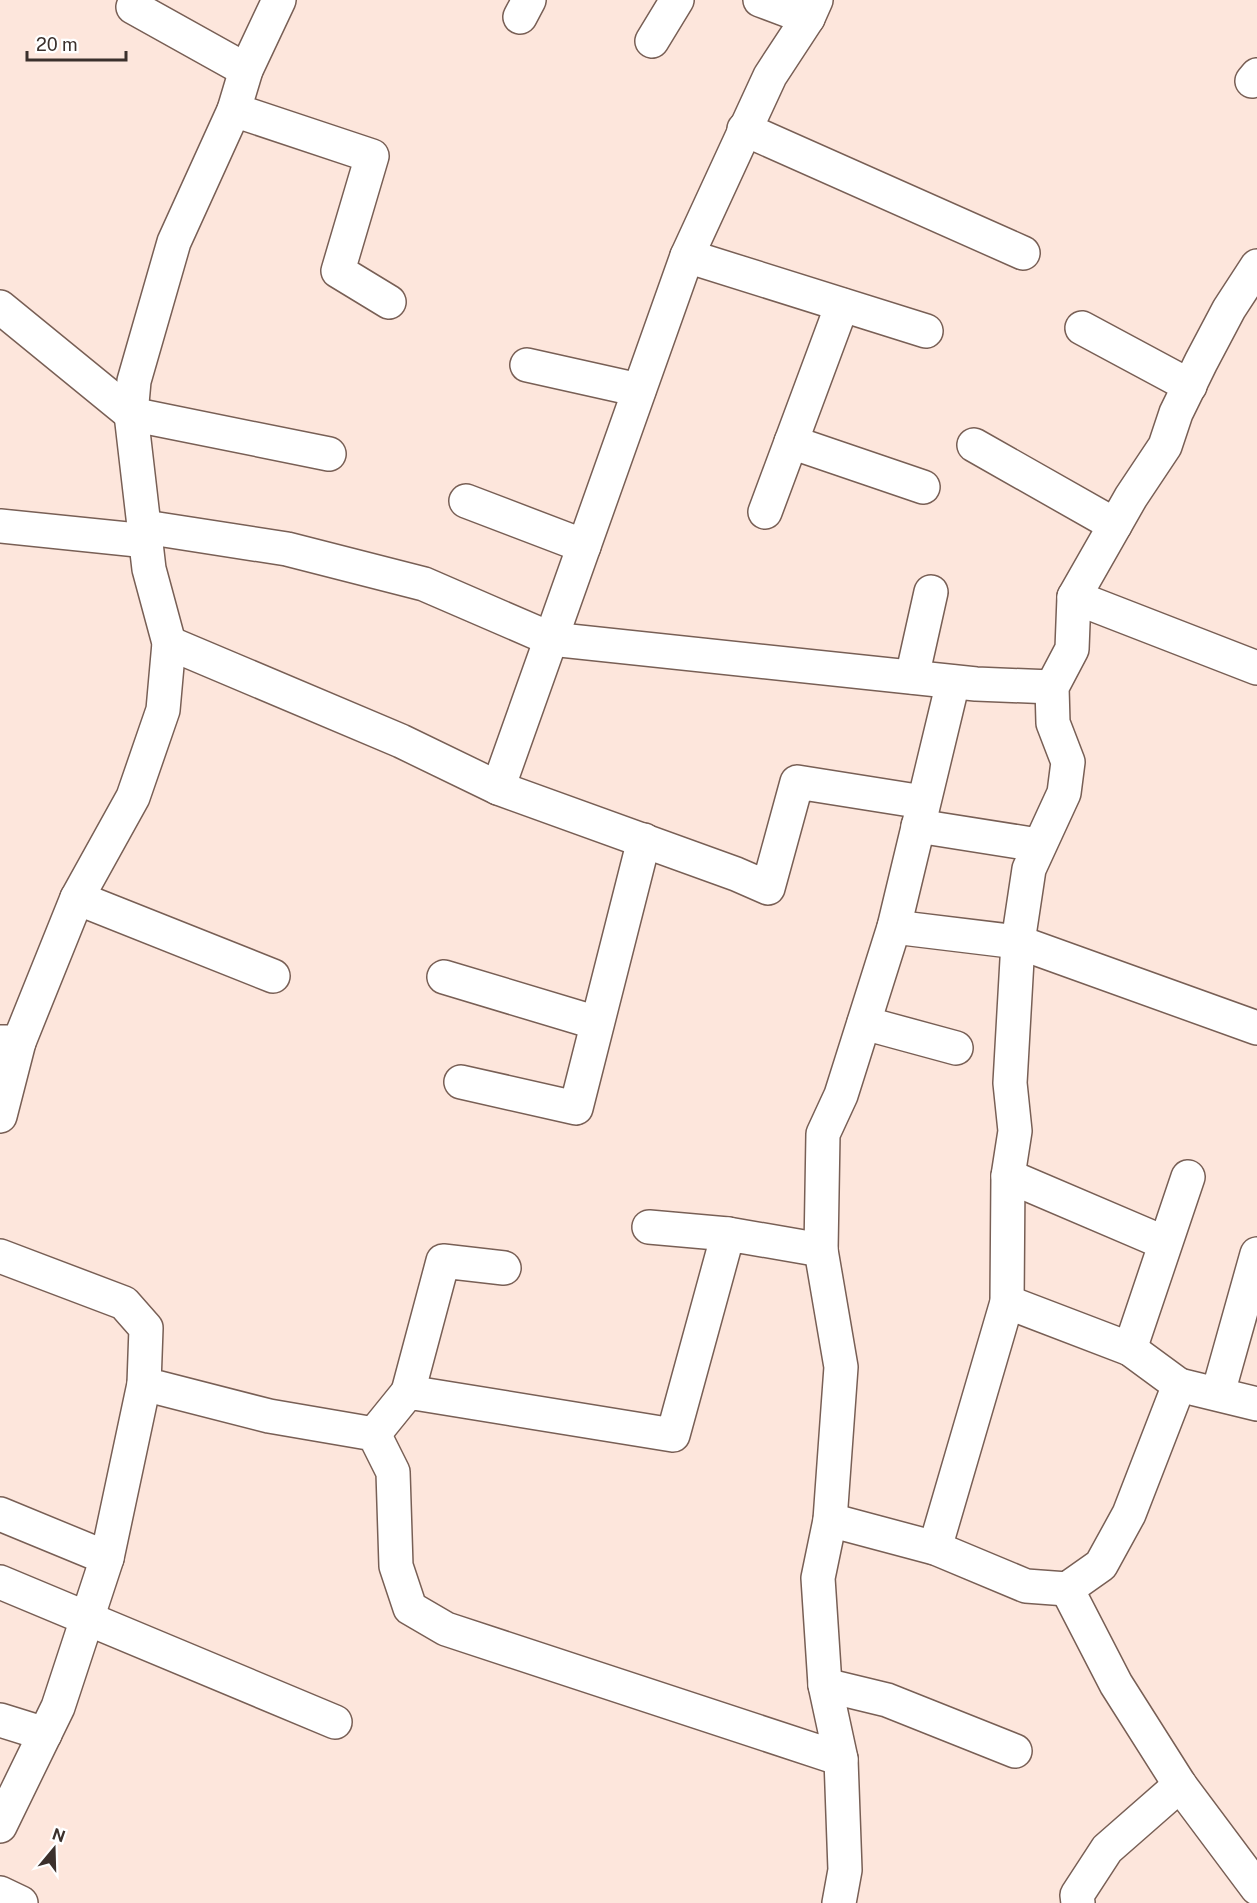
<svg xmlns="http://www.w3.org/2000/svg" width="1257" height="1903" font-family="'Public Sans',sans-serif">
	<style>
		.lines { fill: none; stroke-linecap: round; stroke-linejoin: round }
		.minor-casing { stroke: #785f55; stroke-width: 36 }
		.minor { stroke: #fff; stroke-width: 33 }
	</style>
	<rect width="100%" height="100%" fill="#fde6dc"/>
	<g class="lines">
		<!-- minor casing -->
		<g class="minor-casing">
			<g id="minor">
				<polyline points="760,0 808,18"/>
				<polyline points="133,7 246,70"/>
				<polyline points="520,17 529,0"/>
				<polyline points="652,41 677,0"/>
				<polyline points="1252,81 1257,75"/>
				<polyline points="234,110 372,156 338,271 389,302"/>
				<polyline points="744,129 1023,253"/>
				<polyline points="687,256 926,331"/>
				<polyline points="0,307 131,414 329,454"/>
				<polyline points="1082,328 1190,386"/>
				<polyline points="527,365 639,390"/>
				<polyline points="791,442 923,487"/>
				<polyline points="974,445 1115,525"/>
				<polyline points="466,501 584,546"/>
				<polyline points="765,512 842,305"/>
				<polyline points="0,526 147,541"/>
				<polyline points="145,527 287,549 424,584 551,639 976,684 1052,687"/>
				<polyline points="1074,597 1257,668"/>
				<polyline points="169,643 401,741 498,788 736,874 768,888 797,782 923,802"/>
				<polyline points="912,677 931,592"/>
				<polyline points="498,788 687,256 770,76 808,18 816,0"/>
				<polyline points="918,826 1038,845"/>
				<polyline points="77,898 273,976"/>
				<polyline points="894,927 1018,942 1257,1028"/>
				<polyline points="444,977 597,1023"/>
				<polyline points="864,1023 956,1048"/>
				<polyline points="0,1042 19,1042 77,898 133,797 163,710 169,643 149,569 131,414 134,381 174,242 234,110 246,70 279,0"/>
				<polyline points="461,1082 576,1108 644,840"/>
				<polyline points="0,1116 19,1042"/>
				<polyline points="1008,1176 1165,1243"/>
				<polyline points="649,1227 728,1234"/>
				<polyline points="0,1256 124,1303 146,1328 144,1384 269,1416 374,1434 393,1472 396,1566 410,1608 446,1629 841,1759 825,1685 818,1578 830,1520 935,1548 1026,1586 1067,1589 1101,1565 1129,1514 1179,1385 1257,1404"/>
				<polyline points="1007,1302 1130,1349 1179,1385"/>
				<polyline points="1130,1349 1188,1177"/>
				<polyline points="408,1392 443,1261 504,1268"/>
				<polyline points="1218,1393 1257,1254"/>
				<polyline points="374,1434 408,1392 673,1435 728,1234 821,1250"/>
				<polyline points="0,1514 107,1558"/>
				<polyline points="830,1520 841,1367 821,1250 823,1134 841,1095 894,927 953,682"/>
				<polyline points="935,1548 1007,1302 1008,1176 1015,1131 1010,1083 1018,942 1029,869 1064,793 1068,762 1053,723 1052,687 1072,649 1074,597 1131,497 1165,446 1176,413 1201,362 1229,309 1257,266"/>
				<polyline points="0,1582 335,1722"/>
				<polyline points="1067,1589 1116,1684 1180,1785 1257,1888"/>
				<polyline points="825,1685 887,1700 1015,1751"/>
				<polyline points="0,1720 45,1734"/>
				<polyline points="0,1826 58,1707 107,1558 144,1384"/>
				<polyline points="0,1893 21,1903"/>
				<polyline points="839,1903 845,1870 841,1759"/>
				<polyline points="1078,1903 1077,1895 1107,1849 1180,1785"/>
			</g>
		</g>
		<!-- minor -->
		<use href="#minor" class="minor"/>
	</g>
	<!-- north arrow -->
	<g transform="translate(54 1849) rotate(19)" stroke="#ffffff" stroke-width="4.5" paint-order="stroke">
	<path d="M0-4.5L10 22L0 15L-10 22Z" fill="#3b302c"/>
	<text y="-9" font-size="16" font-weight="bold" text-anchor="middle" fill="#3b302c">N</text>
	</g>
	<!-- scale -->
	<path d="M27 51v9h99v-9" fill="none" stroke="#3b302c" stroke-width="3"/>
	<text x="36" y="51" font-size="18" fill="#3b302c" stroke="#ffffff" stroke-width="4.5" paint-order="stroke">20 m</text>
</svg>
